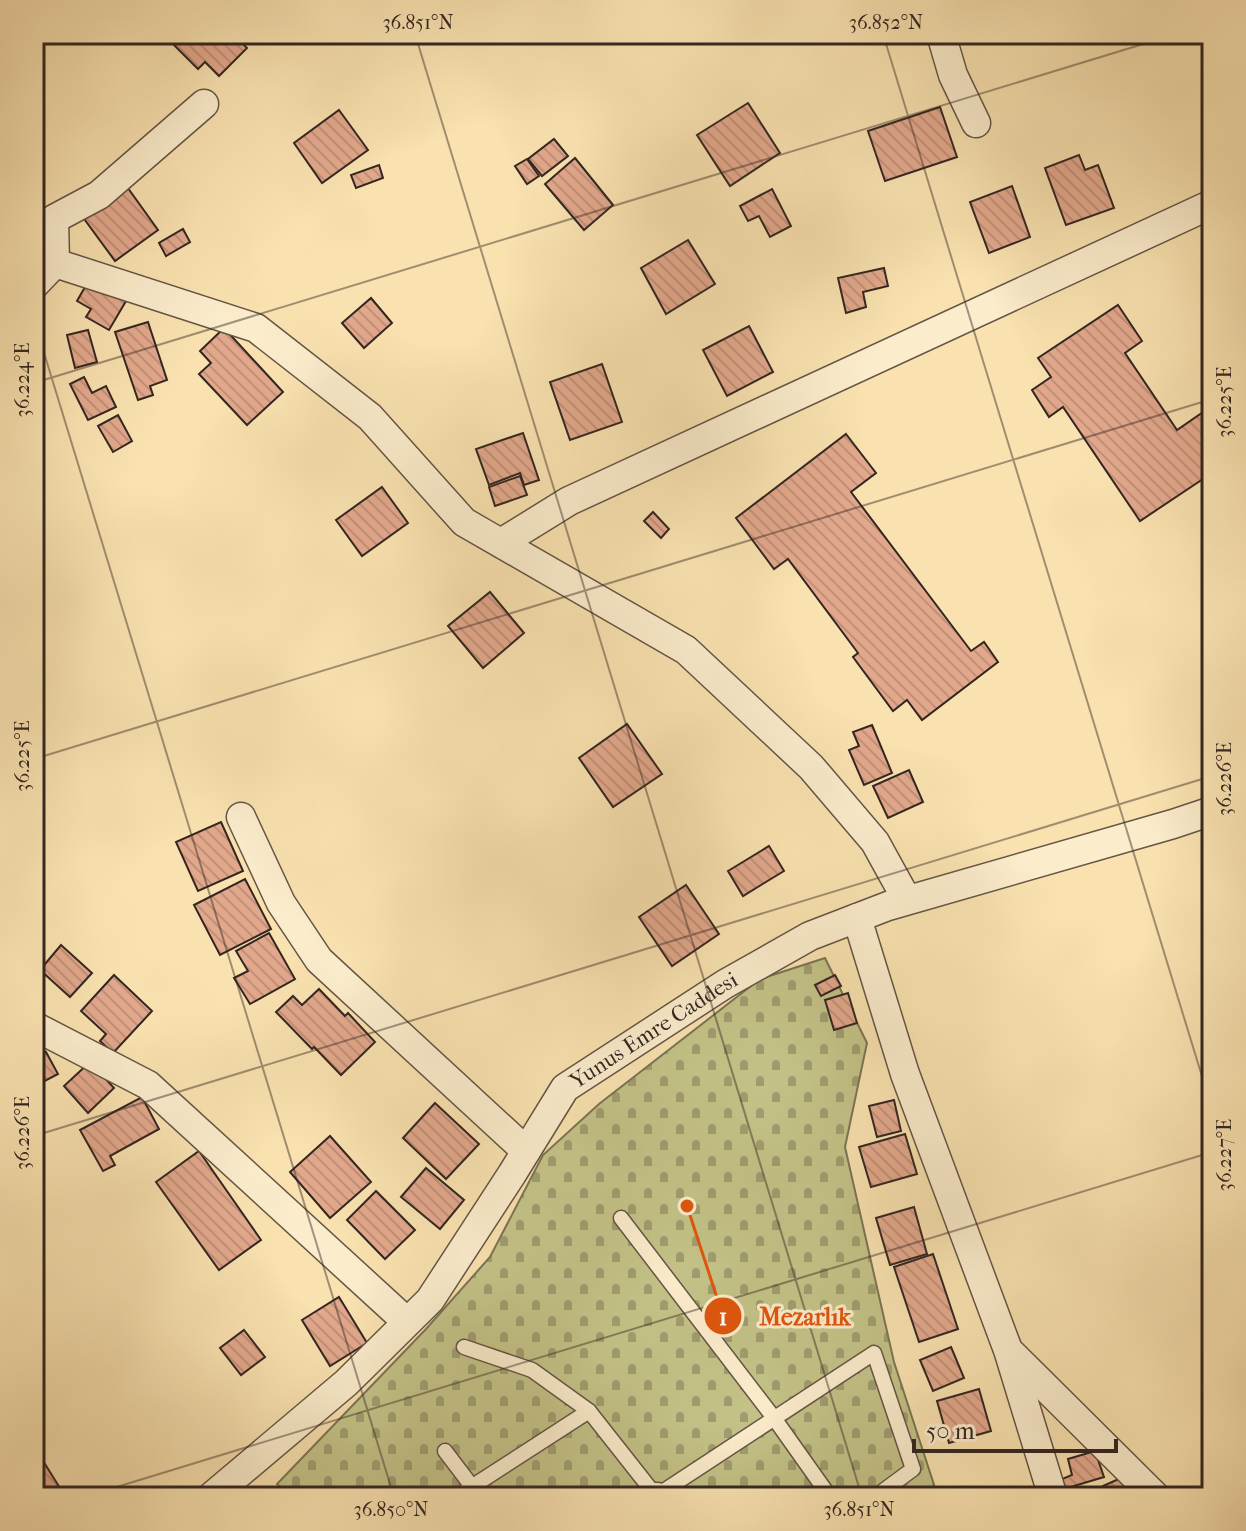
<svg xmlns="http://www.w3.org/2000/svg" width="1246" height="1531" font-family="'IM FELL French Canon',serif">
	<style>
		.cemetery { fill: url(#cemetery-stones); stroke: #7b7454; stroke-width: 2 }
		.building { fill: url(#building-back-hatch); stroke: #332621; stroke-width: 2 }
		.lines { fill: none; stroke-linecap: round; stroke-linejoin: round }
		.lane-casing { stroke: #645545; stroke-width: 17 }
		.street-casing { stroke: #645545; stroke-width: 31 }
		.lane { stroke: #fbeccc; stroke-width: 14 }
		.street { stroke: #fbeccc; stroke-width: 28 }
		.ticks { fill: none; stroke: #332621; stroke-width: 2; stroke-opacity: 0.45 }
		.labels { text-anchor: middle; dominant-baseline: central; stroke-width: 6; stroke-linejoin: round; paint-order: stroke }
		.street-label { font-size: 22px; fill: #332621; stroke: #fbeccc }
		.leader { fill: none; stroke: #df560d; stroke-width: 3 }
		.callout-dot { fill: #df560d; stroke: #fbeccc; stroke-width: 3 }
		.mark-label { font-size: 24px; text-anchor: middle; font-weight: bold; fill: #fff }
		.callout-label { font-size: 24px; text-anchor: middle; font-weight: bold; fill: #df560d; stroke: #fbeccc; stroke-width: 6; stroke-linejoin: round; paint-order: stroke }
		.neatline { fill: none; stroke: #332621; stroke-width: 3 }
		.ticks-label { font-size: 20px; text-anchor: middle; fill: #332621 }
	</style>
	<defs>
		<pattern id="cemetery-stones" width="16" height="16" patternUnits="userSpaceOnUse" patternTransform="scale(2)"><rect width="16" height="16" fill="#c3c287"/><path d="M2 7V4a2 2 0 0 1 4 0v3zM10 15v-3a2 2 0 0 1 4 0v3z" fill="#9f9d6e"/></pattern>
		<pattern id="building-back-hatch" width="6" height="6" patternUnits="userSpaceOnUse" patternTransform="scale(2)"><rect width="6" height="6" fill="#e2a88c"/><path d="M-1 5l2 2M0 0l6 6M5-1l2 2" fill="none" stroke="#c29078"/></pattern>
	</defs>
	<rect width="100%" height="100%" fill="#f9e2b0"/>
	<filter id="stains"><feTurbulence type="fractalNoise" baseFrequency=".0025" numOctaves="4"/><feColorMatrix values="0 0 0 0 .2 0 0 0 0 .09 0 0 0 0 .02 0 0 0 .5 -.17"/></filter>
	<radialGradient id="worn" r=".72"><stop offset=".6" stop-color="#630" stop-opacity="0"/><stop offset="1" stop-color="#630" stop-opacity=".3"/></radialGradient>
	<!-- cemetery -->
	<polygon class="cemetery" points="825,958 867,1043 845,1147 894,1362 938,1497 290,1497 277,1484 426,1329 490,1257 543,1155 599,1104 760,979"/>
	<!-- building -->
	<g class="building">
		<polygon points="172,34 233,34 247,48 219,76 205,62 198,69 167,38"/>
		<polygon points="748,103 780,153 730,186 697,135"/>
		<polygon points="940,107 957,157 885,181 868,131"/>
		<polygon points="339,110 368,150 322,183 294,143"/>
		<polygon points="554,139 568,156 542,176 528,159"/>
		<polygon points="1079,155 1085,170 1098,165 1114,208 1066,225 1045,168"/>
		<polygon points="575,158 613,205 584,230 545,184"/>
		<polygon points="527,159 539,176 527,184 515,166"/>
		<polygon points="379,165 383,178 356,188 351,175"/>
		<polygon points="125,184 158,230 115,261 82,216"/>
		<polygon points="1012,186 1030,237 989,253 970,202"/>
		<polygon points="772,189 791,226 770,237 759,216 748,221 740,206"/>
		<polygon points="183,229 190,242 166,256 159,243"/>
		<polygon points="688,240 715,284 666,314 641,268"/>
		<polygon points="884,268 888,286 863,292 866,307 846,313 838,278"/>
		<polygon points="89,280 126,301 109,330 86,317 91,309 77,301"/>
		<polygon points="371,298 392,323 364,348 342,323"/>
		<polygon points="1118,305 1142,341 1125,353 1177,430 1209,408 1212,413 1212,473 1140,521 1063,407 1049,417 1032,390 1051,377 1038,358"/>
		<polygon points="148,322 167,380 150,386 153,395 138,400 115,332"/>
		<polygon points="749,326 773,372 727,396 703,350"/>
		<polygon points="224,328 283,392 247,425 199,374 211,363 200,351"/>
		<polygon points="88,330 97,362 75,368 67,335"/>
		<polygon points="602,364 622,422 570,440 550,382"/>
		<polygon points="84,377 92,393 106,386 116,407 88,420 70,384"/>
		<polygon points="118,415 132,441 113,452 98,426"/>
		<polygon points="523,433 539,480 524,485 520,473 489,485 476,449"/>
		<polygon points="846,434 876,473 851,492 971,651 984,642 998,662 922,720 907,700 893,711 853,657 858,653 788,559 774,569 736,518"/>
		<polygon points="520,476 527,495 495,506 489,487"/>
		<polygon points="382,487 408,523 362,556 336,520"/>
		<polygon points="653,512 669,529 661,538 644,521"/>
		<polygon points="490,592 524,633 483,668 448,626"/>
		<polygon points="627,724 662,774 613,807 579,758"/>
		<polygon points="872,725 892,773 864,785 849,750 859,746 853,732"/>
		<polygon points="909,770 923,802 888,818 873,786"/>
		<polygon points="221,822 243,871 198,891 176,842"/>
		<polygon points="769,846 784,871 743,896 728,871"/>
		<polygon points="245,879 271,929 220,955 194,905"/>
		<polygon points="686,885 719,934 672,966 639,917"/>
		<polygon points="269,933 295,979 250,1004 234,978 248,971 236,951"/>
		<polygon points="61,945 92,973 70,997 40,970"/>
		<polygon points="114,975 152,1011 113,1053 100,1041 106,1034 81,1011"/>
		<polygon points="835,975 841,986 821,996 815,985"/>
		<polygon points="319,989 345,1016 348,1013 375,1042 341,1075 314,1047 312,1049 276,1012 293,996 302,1005"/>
		<polygon points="848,993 857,1023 834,1030 825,1000"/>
		<polygon points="46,1052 58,1074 41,1083 34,1069 34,1059"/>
		<polygon points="90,1062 114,1088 88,1113 64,1086"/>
		<polygon points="142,1097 159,1129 110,1156 115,1165 103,1171 80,1130"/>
		<polygon points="894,1100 901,1131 877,1137 869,1106"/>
		<polygon points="435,1103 479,1144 446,1179 403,1138"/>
		<polygon points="905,1134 917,1174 871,1187 859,1147"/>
		<polygon points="330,1136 371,1182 330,1218 290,1172"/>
		<polygon points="199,1151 261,1240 219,1270 156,1182"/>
		<polygon points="426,1168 464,1200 440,1229 401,1197"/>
		<polygon points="376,1191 415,1230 385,1259 347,1220"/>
		<polygon points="914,1207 927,1254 890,1265 876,1218"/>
		<polygon points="933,1254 958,1329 919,1342 894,1267"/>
		<polygon points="339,1297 367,1343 330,1366 302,1320"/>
		<polygon points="244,1330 265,1357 241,1375 220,1348"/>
		<polygon points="951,1347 964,1378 933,1391 920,1360"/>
		<polygon points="979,1389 991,1431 949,1443 937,1401"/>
		<polygon points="1095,1451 1104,1477 1064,1489 1062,1479 1072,1475 1068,1459"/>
		<polygon points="45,1464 63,1493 57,1497 34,1497 34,1471"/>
		<polygon points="1123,1477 1133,1497 1109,1497 1103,1486"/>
	</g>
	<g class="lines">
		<!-- lane casing -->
		<g class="lane-casing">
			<g id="lane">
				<polyline points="621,1218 774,1418 830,1497"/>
				<polyline points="464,1347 532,1370 589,1411 656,1496 874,1353 913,1469 875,1497"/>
				<polyline points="445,1451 480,1497"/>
				<polyline points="456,1497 589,1411"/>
			</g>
		</g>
		<!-- street casing -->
		<g class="street-casing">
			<g id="street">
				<polyline points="941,34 953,75 976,123"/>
				<polyline points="34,240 55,263 256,328 370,417 464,522 686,650 811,767 875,842 907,900"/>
				<polyline points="34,285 55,263 54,219 99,195 204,104"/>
				<polyline points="501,543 569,501 1212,204"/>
				<polyline points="241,817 281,903 319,960 526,1151"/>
				<polyline points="857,918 905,1074 1008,1350 1053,1497"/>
				<polyline points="34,1026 148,1085 407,1322"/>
				<polyline points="1012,1354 1156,1497"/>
				<path id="s1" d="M211,1497l135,-114 84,-83 82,-126 53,-86 160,-104 85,-48 78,-30 285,-82 39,-13"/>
				<polyline points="655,1497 657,1497"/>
			</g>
		</g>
		<!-- lane -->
		<use href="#lane" class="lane"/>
		<!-- street -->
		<use href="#street" class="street"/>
	</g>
	<!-- ticks -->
	<path class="ticks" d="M415,34l447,1463M883,34l329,1075M34,320l360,1177M34,383l1142,-349M34,759l1178,-360M34,1136l1178,-360M84,1497l1128,-345"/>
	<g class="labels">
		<!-- street labels -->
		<g class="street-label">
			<text stroke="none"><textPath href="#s1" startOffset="652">Yunus Emre Caddesi</textPath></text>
		</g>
	</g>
	<!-- callouts -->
	<path class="leader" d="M687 1206L723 1316"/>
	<g class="callout-dot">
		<circle cx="687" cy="1206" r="8"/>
		<circle cx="723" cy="1316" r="20"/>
	</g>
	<g class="mark-label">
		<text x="723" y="1325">1</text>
	</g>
	<g class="callout-label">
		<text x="805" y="1325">Mezarlık</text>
	</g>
	<!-- margin -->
	<rect width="1246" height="1531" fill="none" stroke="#f9e2b0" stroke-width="88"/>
	<!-- scale -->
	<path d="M914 1439v12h202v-12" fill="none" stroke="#332621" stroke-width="4"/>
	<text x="926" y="1439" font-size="24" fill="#332621" stroke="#fbeccc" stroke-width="6" paint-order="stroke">50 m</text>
	<rect x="44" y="44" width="1158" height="1443" class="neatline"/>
	<g class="ticks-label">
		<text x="418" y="29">36.851°N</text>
		<text x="886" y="29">36.852°N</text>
		<text transform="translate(22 380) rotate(-90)" y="7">36.224°E</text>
		<text transform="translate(1224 402) rotate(-90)" y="7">36.225°E</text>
		<text transform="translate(22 756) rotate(-90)" y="7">36.225°E</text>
		<text transform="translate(1224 779) rotate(-90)" y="7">36.226°E</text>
		<text transform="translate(22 1133) rotate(-90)" y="7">36.226°E</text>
		<text transform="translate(1224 1155) rotate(-90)" y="7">36.227°E</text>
		<text x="391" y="1516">36.850°N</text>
		<text x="859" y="1516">36.851°N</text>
	</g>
	<rect width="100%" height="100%" filter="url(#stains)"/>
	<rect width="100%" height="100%" fill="url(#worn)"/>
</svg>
